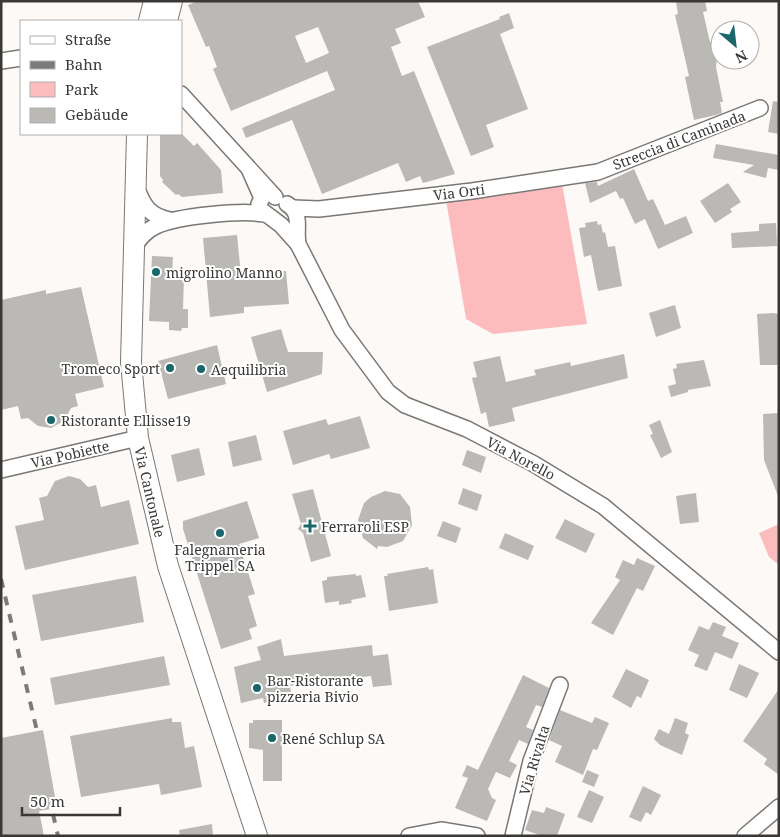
<svg xmlns="http://www.w3.org/2000/svg" width="780" height="837" font-family="'Noto Serif',serif">
	<style>
		.green { fill: #fcbcbe }
		.building { fill: #bab9b5; fill-rule: evenodd }
		.lines { fill: none; stroke-linecap: round; stroke-linejoin: round }
		.minor-casing { stroke: #7a7875; stroke-width: 18 }
		.secondary-casing { stroke: #7a7875; stroke-width: 22 }
		.minor { stroke: #fff; stroke-width: 15 }
		.secondary { stroke: #fff; stroke-width: 20 }
		.rail { stroke: #7c7b79; stroke-width: 4; stroke-dasharray: 9 9; stroke-linecap: butt }
		.poi-dot { fill: #19676a; stroke: #fff; stroke-width: 2 }
		.labels { text-anchor: middle; dominant-baseline: central; stroke-width: 4; stroke-linejoin: round; paint-order: stroke }
		.street-label { font-size: 14px; fill: #393837; stroke: #fff }
		.poi-label { font-size: 14px; fill: #393837; stroke: #fff; text-anchor: start }
	</style>
	<rect width="100%" height="100%" fill="#fcf9f6"/>
	<!-- green -->
	<g class="green">
		<polygon points="561,178 587,324 493,334 466,319 445,194"/>
		<polygon points="779,524 779,565 769,557 759,533"/>
	</g>
	<!-- building -->
	<g class="building">
		<path d="M198,1h220l7,16 -30,12 6,14 -10,4 11,29 12,-5 41,103 -32,9 -3,-7 -14,6 -8,-19 -76,31 -30,-74 -46,18 -4,-10 93,-38 -8,-19 -96,40 -18,-42 4,-2 -8,-21 -3,1 -18,-42zM318,27l11,26 -23,10 -11,-27z"/>
		<polygon points="680,1 705,1 707,11 703,12 710,42 714,42 717,56 716,67 723,102 720,102 722,113 716,115 694,120 685,77 689,76 675,15 678,14 676,2"/>
		<polygon points="509,13 514,28 500,34 528,109 486,125 494,147 471,156 427,47 500,19 499,17"/>
		<polygon points="773,101 779,102 779,134 768,132"/>
		<polygon points="160,134 182,134 194,146 197,143 221,170 223,193 182,197 178,194 176,195 162,182 163,180 160,176"/>
		<polygon points="716,144 779,155 779,170 768,168 766,178 743,172 754,165 713,158"/>
		<polygon points="634,169 648,201 653,199 665,225 686,216 693,233 658,249 645,219 635,224 623,198 620,199 616,191 590,203 585,183 597,182 598,186"/>
		<polygon points="728,183 741,202 730,209 732,212 715,223 700,201"/>
		<polygon points="597,221 598,225 601,224 603,233 605,232 608,247 615,246 622,286 598,291 591,255 584,257 579,228 586,227 585,223"/>
		<polygon points="776,223 777,246 732,248 731,233 759,231 759,224"/>
		<polygon points="237,235 241,275 286,271 289,304 244,307 244,313 210,317 203,238"/>
		<polygon points="152,256 173,257 172,277 184,277 183,309 188,309 188,328 182,328 181,331 169,330 169,322 149,321"/>
		<polygon points="81,287 104,387 75,394 78,406 71,408 64,421 51,428 38,426 28,418 21,419 18,406 1,410 1,300 46,290 46,294"/>
		<polygon points="675,305 681,328 656,337 649,313"/>
		<polygon points="773,313 779,314 779,365 760,365 757,314"/>
		<polygon points="281,329 288,352 323,352 322,374 267,392 251,337"/>
		<polygon points="217,345 226,384 168,399 158,361"/>
		<polygon points="624,354 628,378 512,408 515,421 489,427 486,412 481,414 472,378 477,377 473,362 500,356 506,382 536,375 534,370 570,362 571,366"/>
		<polygon points="704,360 711,386 688,390 688,392 671,397 668,386 676,384 673,369 677,368 676,364"/>
		<polygon points="779,413 779,496 778,496 764,460 763,414"/>
		<polygon points="360,416 370,448 331,459 329,454 293,465 283,431 326,419 328,425"/>
		<polygon points="660,420 672,452 661,458 650,435 653,434 649,425"/>
		<polygon points="256,435 262,460 233,467 228,442"/>
		<polygon points="199,448 205,475 177,482 171,455"/>
		<polygon points="467,450 486,457 481,473 462,465"/>
		<polygon points="69,476 80,479 88,487 96,485 101,507 129,500 139,544 25,570 15,526 44,520 39,498 47,496 55,481"/>
		<polygon points="463,488 482,495 477,511 458,504"/>
		<polygon points="313,489 331,556 311,562 303,533 298,529 301,524 292,494"/>
		<polygon points="385,491 400,494 410,507 412,525 403,541 387,547 378,546 377,549 363,538 358,520 364,503 371,497"/>
		<polygon points="696,493 699,522 680,524 676,496"/>
		<polygon points="247,501 259,538 239,544 255,594 248,596 257,626 249,629 252,639 221,649 183,529 183,521"/>
		<polygon points="565,519 595,534 586,553 555,538"/>
		<polygon points="443,521 461,528 456,543 437,536"/>
		<polygon points="505,533 534,546 528,560 499,548"/>
		<polygon points="637,558 655,566 643,591 637,588 613,635 591,623 620,580 615,577 623,560 634,565"/>
		<polygon points="428,567 429,570 433,569 438,603 389,611 384,576 388,576 387,574"/>
		<polygon points="356,574 356,576 361,575 366,597 351,600 352,603 339,605 339,601 325,603 322,581 327,580 327,577"/>
		<polygon points="136,576 144,622 41,641 32,595"/>
		<polygon points="713,622 726,627 722,636 739,643 732,659 715,652 707,671 694,666 699,655 688,650 699,626 709,630"/>
		<polygon points="281,639 284,656 372,645 373,656 388,654 392,685 373,687 371,676 290,686 292,698 264,703 263,698 241,703 234,667 261,660 257,647"/>
		<polygon points="164,656 170,685 55,705 50,678"/>
		<polygon points="739,664 759,673 747,698 729,690"/>
		<polygon points="626,669 649,680 641,698 637,696 631,708 612,697"/>
		<polygon points="523,675 549,688 542,707 536,705 526,727 533,730 528,744 519,740 509,761 517,765 510,778 496,772 488,789 492,798 496,800 487,821 455,808 468,778 462,776 467,765 478,770"/>
		<polygon points="779,689 779,775 764,764 767,759 743,741"/>
		<polygon points="560,710 592,723 595,717 609,723 597,750 593,749 583,775 555,762 562,746 549,740"/>
		<polygon points="172,718 172,722 181,722 185,748 194,746 202,787 161,795 159,784 81,797 70,736"/>
		<polygon points="675,718 688,723 685,733 689,735 682,755 660,745 654,739 659,729 669,734"/>
		<polygon points="253,720 282,720 282,781 263,781 263,750 249,748 249,723 253,723"/>
		<polygon points="43,730 57,808 39,811 44,836 1,836 1,738"/>
		<polygon points="587,770 599,775 594,787 582,782"/>
		<polygon points="643,786 661,795 651,815 646,812 641,822 629,817"/>
		<polygon points="589,790 604,797 592,823 577,817"/>
		<polygon points="546,807 565,814 557,836 542,836 525,830 532,810 544,813"/>
		<polygon points="212,824 213,836 180,836 179,830"/>
	</g>
	<g class="lines">
		<!-- minor casing -->
		<g class="minor-casing">
			<g id="minor">
				<polyline points="1,61 21,58"/>
				<polyline points="181,94 275,197"/>
				<polyline points="250,171 262,198 259,204 261,210 281,225 298,244 342,330 388,392 405,405 467,429 534,464 603,506 779,652"/>
				<path d="M137,189c7,18 13,27 33,31"/>
				<path d="M287,204c16,10 8,23 11,40"/>
				<polyline points="293,208 319,209 472,191 598,172 760,108"/>
				<path d="M133,248c7,-10 12,-17 23,-22 21,-10 85,-16 108,-12"/>
				<polyline points="1,470 138,438"/>
				<polyline points="409,836 441,830 477,836"/>
				<polyline points="513,836 531,761 560,685"/>
				<polyline points="745,836 779,807"/>
			</g>
		</g>
		<!-- secondary casing -->
		<g class="secondary-casing">
			<g id="secondary">
				<polyline points="149,21 154,1"/>
				<polyline points="167,21 172,1"/>
				<polyline points="137,134 131,362 138,438 168,566 257,836"/>
			</g>
		</g>
		<!-- minor -->
		<use href="#minor" class="minor"/>
		<!-- secondary -->
		<use href="#secondary" class="secondary"/>
		<!-- rail -->
		<g class="rail">
			<polyline points="1,579 37,731"/>
			<polyline points="53,814 58,836"/>
		</g>
	</g>
	<!-- markers -->
	<g class="poi-dot">
		<circle cx="156" cy="272" r="5"/>
		<circle cx="170" cy="368" r="5"/>
		<circle cx="201" cy="369" r="5"/>
		<circle cx="51" cy="420" r="5"/>
		<path d="M307.5 518.5h5v5h5v5h-5v5h-5v-5h-5v-5h5z"/>
		<circle cx="220" cy="533" r="5"/>
		<circle cx="257" cy="688" r="5"/>
		<circle cx="272" cy="738" r="5"/>
	</g>
	<g class="labels">
		<!-- street labels -->
		<g class="street-label">
			<text transform="translate(679 140) rotate(-21)">Streccia di Caminada</text>
			<text transform="translate(459 192) rotate(-7)">Via Orti</text>
			<text transform="translate(70 454) rotate(-13)">Via Pobiette</text>
			<text transform="translate(521 458) rotate(28)">Via Norello</text>
			<text transform="translate(150 492) rotate(77)">Via Cantonale</text>
			<text transform="translate(534 760) rotate(-73)">Via Rivalta</text>
		</g>
		<!-- poi labels -->
		<g class="poi-label">
			<text x="166" y="272">migrolino Manno</text>
			<text x="160" y="368" text-anchor="end">Tromeco Sport</text>
			<text x="211" y="369">Aequilibria</text>
			<text x="61" y="420">Ristorante Ellisse19</text>
			<text x="321" y="526">Ferraroli ESP</text>
			<text x="220" y="549" text-anchor="middle">Falegnameria<tspan x="220" dy="16">Trippel SA</tspan></text>
			<text x="267" y="680">Bar-Ristorante<tspan x="267" dy="16">pizzeria Bivio</tspan></text>
			<text x="282" y="738">René Schlup SA</text>
		</g>
	</g>
	<!-- border -->
	<rect width="780" height="837" fill="none" stroke="#393837" stroke-width="5"/>
	<!-- legend -->
	<rect x="20" y="20" width="162" height="115" fill="#ffffff" stroke="#b0afaf"/>
	<rect x="30" y="36" width="25" height="8" fill="#ffffff" stroke="#b0afaf"/>
	<text x="65" y="45" font-size="15" fill="#393837">Straße</text>
	<rect x="30" y="61" width="25" height="8" fill="#7c7b79" stroke="#b0afaf"/>
	<text x="65" y="70" font-size="15" fill="#393837">Bahn</text>
	<rect x="30" y="82" width="25" height="15" fill="#fcbcbe" stroke="#b0afaf"/>
	<text x="65" y="95" font-size="15" fill="#393837">Park</text>
	<rect x="30" y="108" width="25" height="15" fill="#bab9b5" stroke="#b0afaf"/>
	<text x="65" y="120" font-size="15" fill="#393837">Gebäude</text>
	<!-- north arrow -->
	<g transform="translate(735 45) rotate(152)"><circle r="24" fill="#ffffff" stroke="#b0afaf"/>
	<path d="M0-4L9 19L0 12L-9 19Z" fill="#19676a"/>
	<text y="-8" font-size="14" font-weight="bold" text-anchor="middle" fill="#393837">N</text>
	</g>
	<!-- scale -->
	<path d="M22 807v8h98v-8" fill="none" stroke="#393837" stroke-width="2.5"/>
	<text x="30" y="807" font-size="15" fill="#393837" stroke="#ffffff" stroke-width="4" paint-order="stroke">50 m</text>
</svg>
